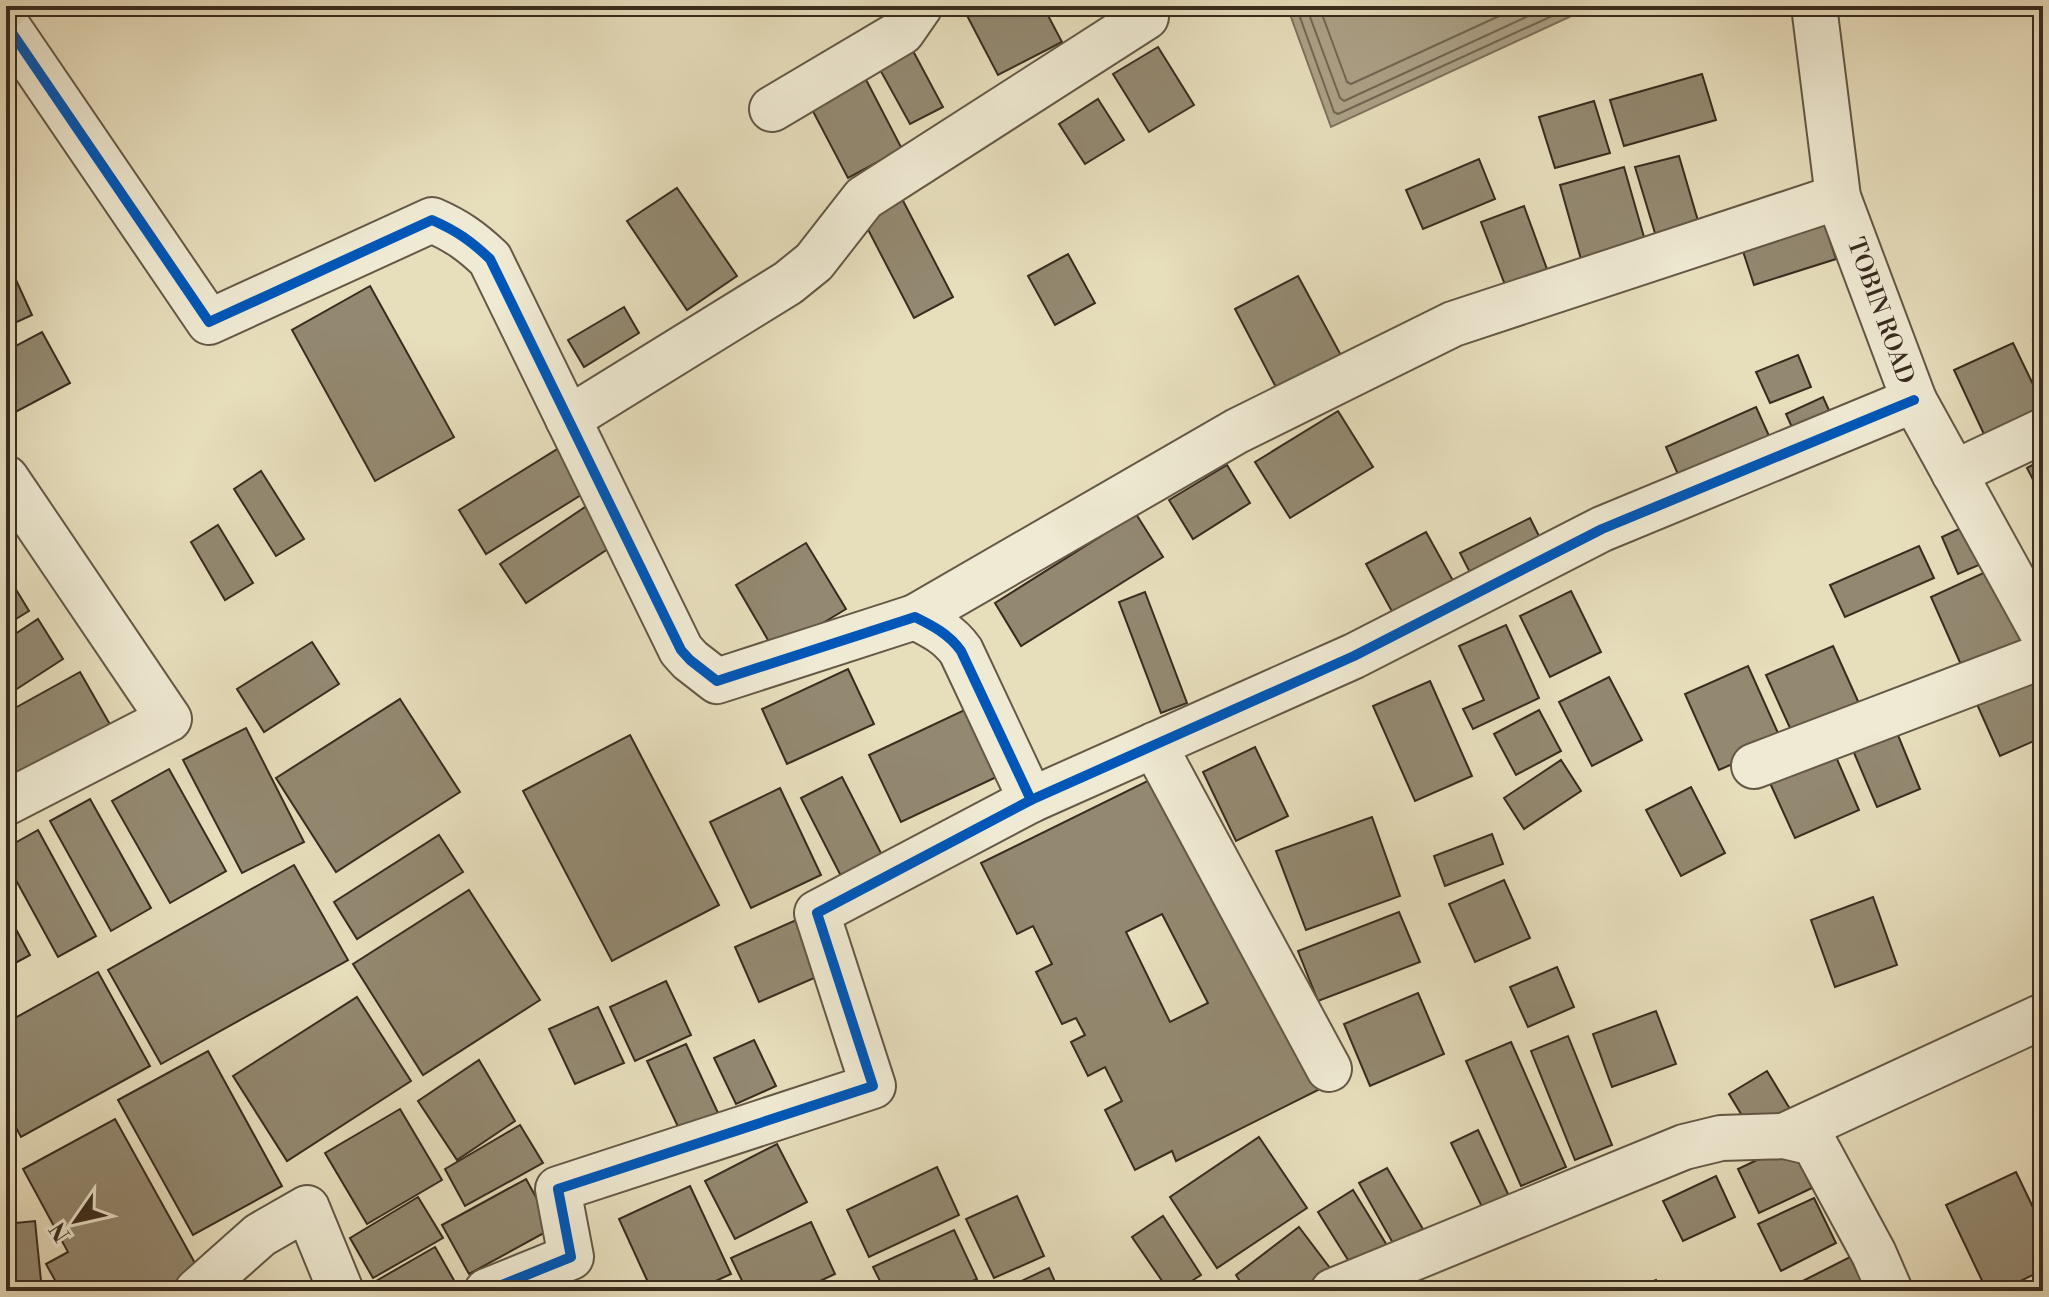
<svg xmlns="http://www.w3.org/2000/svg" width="2049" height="1297" font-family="'Libre Bodoni',serif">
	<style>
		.water { fill: #aca187; stroke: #7e725d; stroke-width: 2 }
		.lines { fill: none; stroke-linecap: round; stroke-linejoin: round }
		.shore { stroke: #726653; stroke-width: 2 }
		.building { fill: #938971; stroke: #392c1f; stroke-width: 2; fill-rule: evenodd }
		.minor-casing { stroke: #645846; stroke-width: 48 }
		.major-casing { stroke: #392c1f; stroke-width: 48 }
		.minor { stroke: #efead3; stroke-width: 44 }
		.major { stroke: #e7debc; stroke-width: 44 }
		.cycleway-casing { stroke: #efead3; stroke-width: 15 }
		.cycleway { stroke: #0057b8; stroke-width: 10 }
		.labels { text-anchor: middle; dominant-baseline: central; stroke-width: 6; stroke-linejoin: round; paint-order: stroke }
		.street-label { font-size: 24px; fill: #392c1f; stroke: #efead3 }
	</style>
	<rect width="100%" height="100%" fill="#e7debc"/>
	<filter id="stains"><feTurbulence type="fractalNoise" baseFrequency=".0025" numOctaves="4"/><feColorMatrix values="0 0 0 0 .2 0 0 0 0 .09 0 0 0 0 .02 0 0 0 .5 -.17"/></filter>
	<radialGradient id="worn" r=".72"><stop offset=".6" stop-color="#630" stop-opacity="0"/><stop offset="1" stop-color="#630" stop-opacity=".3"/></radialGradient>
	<!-- water -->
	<polygon class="water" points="1287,6 1593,6 1331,127"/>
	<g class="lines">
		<!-- shore -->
		<g class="shore">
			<polyline points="1296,6 1334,112 1338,114 1574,6"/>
			<polyline points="1306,6 1340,98 1344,101 1550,6"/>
			<polyline points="1319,6 1347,82 1351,84 1521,6"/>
		</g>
	</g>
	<!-- building -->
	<g class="building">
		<polygon points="962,6 1043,6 1062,42 998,75"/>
		<polygon points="1158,47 1194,105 1149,132 1113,74"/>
		<polygon points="912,49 943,107 910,124 878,66"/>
		<polygon points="862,72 902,149 848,178 807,100"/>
		<polygon points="1702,74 1716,120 1624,146 1610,100"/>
		<polygon points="1098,99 1124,140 1085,164 1059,124"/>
		<polygon points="1594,101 1610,153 1555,168 1539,117"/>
		<polygon points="1679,156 1701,231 1658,243 1635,167"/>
		<polygon points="1479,159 1495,199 1423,229 1406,190"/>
		<polygon points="1624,167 1648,251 1584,270 1560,185"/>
		<polygon points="677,188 737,276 687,310 627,221"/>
		<polygon points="900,195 953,297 914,318 861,216"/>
		<polygon points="1524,206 1552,283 1510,298 1481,222"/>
		<polygon points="1820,210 1836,259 1754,285 1738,236"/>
		<polygon points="1068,254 1095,303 1055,325 1028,276"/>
		<polygon points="6,258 32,315 6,327"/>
		<polygon points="1298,276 1343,359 1279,393 1235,309"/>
		<polygon points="370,286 454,437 375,481 292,330"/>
		<polygon points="624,307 639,333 584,367 568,340"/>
		<polygon points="42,332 70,383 8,416 6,413 6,351"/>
		<polygon points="2043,337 2043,365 2033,341"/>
		<polygon points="2013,343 2043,405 2043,420 1989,445 1954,370"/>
		<polygon points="1798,355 1811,387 1770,403 1756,372"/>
		<polygon points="1823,397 1837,428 1800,445 1786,414"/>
		<polygon points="1756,407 1774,447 1684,488 1666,447"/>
		<polygon points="1338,411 1373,467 1290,518 1255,462"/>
		<polygon points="567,443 594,487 486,554 459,510"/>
		<polygon points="2043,459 2043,499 2027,468"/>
		<polygon points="1227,465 1250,503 1193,539 1169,500"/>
		<polygon points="261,471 304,539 276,556 234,489"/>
		<polygon points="594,501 620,541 526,603 500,564"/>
		<polygon points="1136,514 1163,557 1021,646 995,603"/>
		<polygon points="1530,518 1549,556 1480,592 1460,553"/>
		<polygon points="1978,520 1995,558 1958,574 1942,537"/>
		<polygon points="218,525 253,583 225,600 191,542"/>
		<polygon points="1426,532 1461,595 1401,628 1366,564"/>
		<polygon points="806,543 846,609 775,652 736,585"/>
		<polygon points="1919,546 1934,578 1845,617 1830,585"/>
		<polygon points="1992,569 2023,640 1962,667 1931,597"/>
		<polygon points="6,573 29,611 6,625"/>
		<polygon points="1571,591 1601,652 1550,677 1520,616"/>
		<polygon points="1145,592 1187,703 1161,713 1119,602"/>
		<polygon points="38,619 63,659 6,696 6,640"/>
		<polygon points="1506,625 1539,698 1473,729 1463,709 1484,700 1459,646"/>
		<polygon points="312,642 339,684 264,732 237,689"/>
		<polygon points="1833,646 1862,710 1795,739 1766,675"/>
		<polygon points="1748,666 1782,742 1719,770 1685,694"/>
		<polygon points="2043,668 2043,737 2000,756 1972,693"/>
		<polygon points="848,669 874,724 787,764 762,709"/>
		<polygon points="80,672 116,735 14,792 6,777 6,713"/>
		<polygon points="1609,677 1642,740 1592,766 1559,702"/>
		<polygon points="1430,681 1472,776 1415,801 1373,706"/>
		<polygon points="400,699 460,792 336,872 276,778"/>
		<polygon points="973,706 1005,773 901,822 869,755"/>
		<polygon points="1539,710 1561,751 1516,775 1494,734"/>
		<polygon points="1893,723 1920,789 1877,807 1849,741"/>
		<polygon points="246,728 304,842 242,873 183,760"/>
		<polygon points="630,735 719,905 612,961 523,791"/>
		<polygon points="1830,743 1859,810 1795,838 1765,772"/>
		<polygon points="1255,747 1288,816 1236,841 1203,772"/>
		<polygon points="1561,760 1581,791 1524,829 1504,798"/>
		<path d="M1180,765l158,315 -162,81 -4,-10 -37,19 -30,-60 17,-9 -17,-34 -17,9 -17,-34 14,-7 -9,-17 -14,6 -26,-52 16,-8 -19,-38 -16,8 -36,-71zM1162,914l46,89 -38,19 -44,-90z"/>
		<polygon points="169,769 226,871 170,903 112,801"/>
		<polygon points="842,777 885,861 844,882 801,798"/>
		<polygon points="1691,787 1725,853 1681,876 1646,810"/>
		<polygon points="780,788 821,875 751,908 710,822"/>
		<polygon points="90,799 151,908 111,931 50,821"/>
		<polygon points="1372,817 1400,896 1306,930 1276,851"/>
		<polygon points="38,830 96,936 58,957 6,862 6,848"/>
		<polygon points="1492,834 1503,864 1445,886 1434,856"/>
		<polygon points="439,835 463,872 357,939 334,902"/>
		<polygon points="294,865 348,960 161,1064 108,970"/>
		<polygon points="1504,880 1530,938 1475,962 1449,904"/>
		<polygon points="469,890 540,1000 423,1075 353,964"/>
		<polygon points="1873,897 1897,965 1835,987 1811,920"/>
		<polygon points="6,911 30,955 6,968"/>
		<polygon points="1399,912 1420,962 1318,1001 1298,951"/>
		<polygon points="803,917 828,972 759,1002 735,947"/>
		<polygon points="1557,967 1574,1007 1528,1027 1510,987"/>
		<polygon points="98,972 150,1066 21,1137 6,1109 6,1023"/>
		<polygon points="666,981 691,1035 635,1061 610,1007"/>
		<polygon points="1418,993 1444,1054 1370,1086 1344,1024"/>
		<polygon points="357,997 411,1081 287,1161 233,1076"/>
		<polygon points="598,1007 624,1063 575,1084 549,1029"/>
		<polygon points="1656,1011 1676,1064 1612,1087 1593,1034"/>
		<polygon points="1568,1036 1612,1145 1575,1160 1531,1051"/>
		<polygon points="754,1040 776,1086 736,1104 714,1058"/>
		<polygon points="1511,1042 1566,1167 1521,1186 1466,1061"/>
		<polygon points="686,1044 719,1115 681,1133 647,1061"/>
		<polygon points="208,1051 282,1186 193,1235 118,1100"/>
		<polygon points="479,1060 515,1121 457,1160 418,1101"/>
		<polygon points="1767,1071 1790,1109 1752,1132 1729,1094"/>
		<polygon points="400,1109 442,1180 367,1224 325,1153"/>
		<polygon points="115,1119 201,1274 169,1291 61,1291 46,1264 68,1252 23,1169"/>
		<polygon points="520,1125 543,1163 465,1206 445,1169"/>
		<polygon points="1478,1130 1509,1196 1483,1209 1451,1143"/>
		<polygon points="1259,1137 1307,1208 1217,1268 1170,1197"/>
		<polygon points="777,1144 807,1202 735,1239 705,1181"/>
		<polygon points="1791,1144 1812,1188 1759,1213 1738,1169"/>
		<polygon points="937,1167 959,1215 869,1257 847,1210"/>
		<polygon points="1387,1168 1423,1229 1394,1245 1359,1183"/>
		<polygon points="2016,1172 2043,1228 2043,1270 2000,1291 1987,1291 1946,1205"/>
		<polygon points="1716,1176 1735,1217 1683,1241 1663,1201"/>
		<polygon points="526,1179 553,1228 469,1274 442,1225"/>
		<polygon points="690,1186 731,1274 694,1291 652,1291 619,1219"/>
		<polygon points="1353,1190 1388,1247 1353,1268 1318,1212"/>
		<polygon points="1017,1196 1044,1256 994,1278 966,1219"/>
		<polygon points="418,1197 443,1238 373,1278 350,1238"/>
		<polygon points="1814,1198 1836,1243 1781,1271 1758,1224"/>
		<polygon points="1163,1216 1201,1275 1176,1291 1169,1291 1132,1237"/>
		<polygon points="35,1221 42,1291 6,1291 6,1224"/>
		<polygon points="811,1222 835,1274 799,1291 747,1291 731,1258"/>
		<polygon points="1299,1227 1333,1272 1297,1291 1246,1291 1236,1275"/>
		<polygon points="954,1230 977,1279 952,1291 885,1291 873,1267"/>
		<polygon points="435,1247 455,1282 439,1291 382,1291 376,1281"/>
		<polygon points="1850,1257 1865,1286 1854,1291 1783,1291"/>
		<polygon points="1049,1268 1059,1291 1000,1291"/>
		<polygon points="1656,1280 1661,1291 1630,1291 1630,1290"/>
	</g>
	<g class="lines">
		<!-- minor casing -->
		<g class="minor-casing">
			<g id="minor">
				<polyline points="1814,6 1838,197 1914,400 2043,634"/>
				<path d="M6,24l203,298 223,-102c25,11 39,21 58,39l191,391 9,10 27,21 198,-64c18,9 34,17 46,34l70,149"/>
				<polyline points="772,109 902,32 920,6"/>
				<polyline points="568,419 788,283 814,262 864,198 1146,17 1144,6"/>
				<polyline points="1954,473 2043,431"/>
				<polyline points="6,478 169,719 6,803"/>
				<polyline points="915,617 1237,431 1453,324 1838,197"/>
				<polyline points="1154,745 1329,1069"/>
				<polyline points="1754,766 2043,656"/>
				<polyline points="1784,1136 2043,1016"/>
				<polyline points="197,1291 260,1235 307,1208 341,1291"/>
				<polyline points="487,1291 571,1257 558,1189 873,1086 817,913 1031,800 1354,656 1602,529 1914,400"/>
				<polyline points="1333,1291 1684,1147 1721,1138 1784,1136 1814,1143 1874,1254 1890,1291"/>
			</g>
		</g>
		<!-- major casing -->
		<g class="major-casing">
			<polyline id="major" points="6,7 7,6"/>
		</g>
		<!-- minor -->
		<use href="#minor" class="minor"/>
		<!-- major -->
		<use href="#major" class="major"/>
		<!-- cycleway casing -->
		<g class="cycleway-casing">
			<g id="cycleway">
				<path d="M6,24l203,298 223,-102c25,11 39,21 58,39l191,391 9,10 27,21 198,-64c18,9 34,17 46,34l70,149"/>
				<polyline points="487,1291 571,1257 558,1189 873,1086 817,913 1031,800 1354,656 1602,529 1914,400"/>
			</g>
		</g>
		<!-- cycleway -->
		<use href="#cycleway" class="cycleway"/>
	</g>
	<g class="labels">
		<!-- street labels -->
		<g class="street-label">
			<text transform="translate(1880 311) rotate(70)">TOBIN ROAD</text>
		</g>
	</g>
	<!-- margin -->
	<rect width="2049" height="1297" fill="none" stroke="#e7debc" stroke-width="32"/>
	<rect x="8" y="8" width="2033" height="1281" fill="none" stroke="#392c1f" stroke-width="4"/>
	<rect x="16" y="16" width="2017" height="1265" fill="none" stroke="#392c1f" stroke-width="2"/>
	<!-- north arrow -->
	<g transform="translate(76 1221) rotate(236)" stroke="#efead3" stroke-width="6" paint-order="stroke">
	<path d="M0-6L14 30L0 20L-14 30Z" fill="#392c1f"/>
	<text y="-12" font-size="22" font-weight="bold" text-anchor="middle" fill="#392c1f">N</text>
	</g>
	<rect width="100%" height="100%" filter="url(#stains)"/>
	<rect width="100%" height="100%" fill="url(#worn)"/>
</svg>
